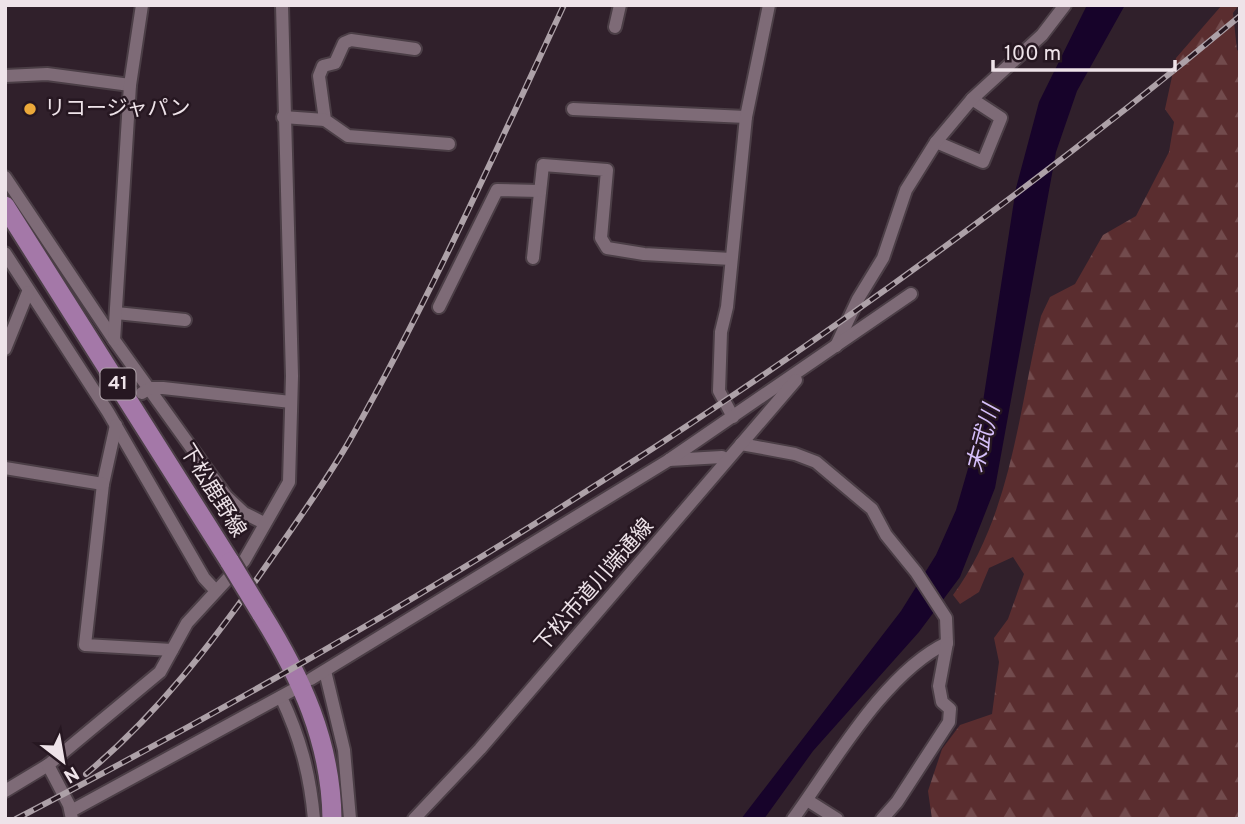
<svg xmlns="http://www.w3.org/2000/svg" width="1245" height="824" font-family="Overpass,'Noto Sans JP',sans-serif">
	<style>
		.forest { fill: url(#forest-firs) }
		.water { fill: #17032a }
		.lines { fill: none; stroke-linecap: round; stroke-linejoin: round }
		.minor-casing { stroke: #4b3e46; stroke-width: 16 }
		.primary-casing { stroke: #4b3e46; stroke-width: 23 }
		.minor { stroke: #7e6b77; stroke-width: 12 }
		.primary { stroke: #a478a8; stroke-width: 19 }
		.rail-casing { stroke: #ada1a8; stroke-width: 6 }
		.rail { stroke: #261721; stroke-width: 3.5; stroke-dasharray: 10; stroke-linecap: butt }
		.primary-bridge-casing { stroke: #4b3e46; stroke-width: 23; stroke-linecap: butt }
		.primary-bridge { stroke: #a478a8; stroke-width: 19 }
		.poi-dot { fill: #eca93a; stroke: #261721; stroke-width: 2.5 }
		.labels { text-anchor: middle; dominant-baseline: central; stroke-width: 5; stroke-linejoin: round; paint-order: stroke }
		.shield { fill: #261721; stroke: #b2a6ad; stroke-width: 2 }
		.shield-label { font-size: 19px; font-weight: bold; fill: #eee3e9 }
		.poi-label { font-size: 21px; fill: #eee3e9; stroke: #261721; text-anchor: start }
		.street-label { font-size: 21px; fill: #eee3e9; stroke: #261721 }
		.water-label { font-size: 23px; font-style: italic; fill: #d5bef9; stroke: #261721 }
	</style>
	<defs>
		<pattern id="forest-firs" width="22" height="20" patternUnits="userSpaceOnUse" patternTransform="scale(1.75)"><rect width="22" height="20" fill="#5a2d2f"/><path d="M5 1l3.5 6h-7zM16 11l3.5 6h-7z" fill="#724b4d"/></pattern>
	</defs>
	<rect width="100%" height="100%" fill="#30202b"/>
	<!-- forest -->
	<path class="forest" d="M1222,5h17l-6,8 4,37 3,2v767h-308l-4,-28 14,-42 18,-24 32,-11 7,-52 -5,-24 14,-19 16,-45 -11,-17 -24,11 -10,24 -19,12 -7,-9c58,-78 66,-186 88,-279l9,-19 25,-13 28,-49 33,-19 33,-64 5,-30 -9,-13 11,-51z"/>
	<!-- water -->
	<polygon class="water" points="1087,5 1125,5 1077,91 1056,152 995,488 960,577 919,632 813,751 764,819 741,819 901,611 936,555 956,510 978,434 1016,188 1039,102"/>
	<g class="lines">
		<!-- minor casing -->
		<g class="minor-casing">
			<g id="minor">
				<polyline points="615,27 620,5"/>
				<polyline points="415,49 351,40 344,43 335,63 323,66 319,76 325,120 348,136 449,144"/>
				<polyline points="5,76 47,74 130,85"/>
				<polyline points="573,109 746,117"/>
				<polyline points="283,117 325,120"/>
				<polyline points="936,142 983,162 1001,118 972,99"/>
				<polyline points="5,177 114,340 226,496 244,513 264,523"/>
				<polyline points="5,253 108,412 204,578 216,591"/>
				<polyline points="533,258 543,165 607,170 601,238 607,248 644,254 731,259"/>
				<polyline points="439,307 497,190 540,191"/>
				<polyline points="116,313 185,320"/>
				<polyline points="114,340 130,85 142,5"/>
				<polyline points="836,346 858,299 883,258 906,190 936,142 972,99 1042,35 1065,5"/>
				<polyline points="5,349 28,292"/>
				<polyline points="142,393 150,388 163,388 291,402"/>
				<polyline points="733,417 719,391 721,332 727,307 746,117 769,5"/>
				<polyline points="116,425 103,484 85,645 172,650"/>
				<path d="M741,444l54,10 21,8 56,47 14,26 30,37 30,46 1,25c-62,29 -114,121 -154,176"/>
				<polyline points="669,460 722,457 727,460"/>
				<polyline points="5,468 103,484"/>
				<polyline points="325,671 344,750 350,819"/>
				<polyline points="311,679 669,460 911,294"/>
				<path d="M281,697c19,40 29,77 33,122"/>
				<polyline points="5,791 48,765"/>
				<polyline points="807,800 837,819"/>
				<polyline points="71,811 293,690"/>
				<polyline points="72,819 69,805 48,765 160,672 187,623 244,561 289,482 292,376 282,5"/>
				<polyline points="414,819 480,749 796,380"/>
				<polyline points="882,819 897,802 949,722 950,709 942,702 939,686 947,643"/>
			</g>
		</g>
		<!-- primary casing -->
		<g class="primary-casing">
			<g id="primary">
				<polyline points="5,206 230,562"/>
				<path d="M261,613c40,64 70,129 71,206"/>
			</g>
		</g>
		<!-- minor -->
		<use href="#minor" class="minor"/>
		<!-- primary -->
		<use href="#primary" class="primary"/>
		<!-- rail casing -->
		<g class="rail-casing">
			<g id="rail">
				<path d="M86,774c71,-59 128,-133 180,-208 29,-42 60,-84 85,-128 79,-140 145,-287 213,-433"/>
				<path d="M16,819c433,-225 849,-490 1224,-803"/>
			</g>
		</g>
		<!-- rail -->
		<use href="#rail" class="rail"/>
		<!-- primary-bridge casing -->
		<g class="primary-bridge-casing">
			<polyline id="primary-bridge" points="230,562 261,613"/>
		</g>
		<!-- primary-bridge -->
		<use href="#primary-bridge" class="primary-bridge"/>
	</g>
	<!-- markers -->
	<circle class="poi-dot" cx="30" cy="109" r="7"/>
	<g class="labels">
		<!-- shield labels -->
		<rect class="shield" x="100.5" y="368.5" width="35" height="31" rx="5"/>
		<g class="shield-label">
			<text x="118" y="384">41</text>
		</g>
		<!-- poi labels -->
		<g class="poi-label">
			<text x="44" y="109">リコージャパン</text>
		</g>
		<!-- street labels -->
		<g class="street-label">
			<text transform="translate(212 491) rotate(58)">下松鹿野線</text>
			<text transform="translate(595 586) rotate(-49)">下松市道川端通線</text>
		</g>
		<!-- water labels -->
		<g class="water-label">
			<text transform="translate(985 439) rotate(-75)">末武川</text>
		</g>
	</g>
	<!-- border -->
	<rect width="1245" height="824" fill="none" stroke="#eee3e9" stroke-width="14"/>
	<!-- north arrow -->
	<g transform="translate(63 761) rotate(149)" stroke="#261721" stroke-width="5" paint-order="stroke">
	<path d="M0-5L12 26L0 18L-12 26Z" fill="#eee3e9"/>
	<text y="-10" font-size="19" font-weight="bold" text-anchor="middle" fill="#eee3e9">N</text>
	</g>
	<!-- scale -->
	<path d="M993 60v10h182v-10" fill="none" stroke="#eee3e9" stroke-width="3.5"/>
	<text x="1004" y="60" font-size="21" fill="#eee3e9" stroke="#261721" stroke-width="5" paint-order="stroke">100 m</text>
</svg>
